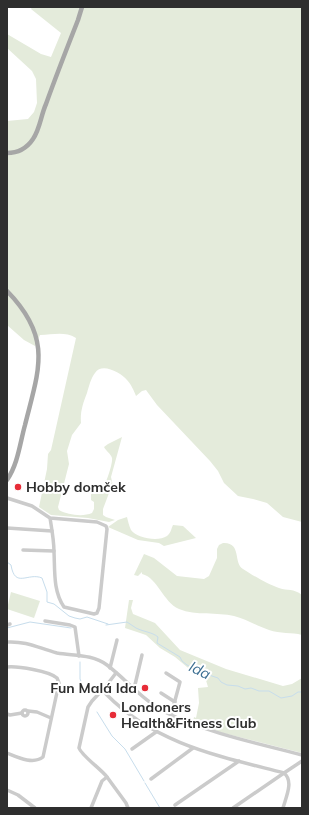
<svg xmlns="http://www.w3.org/2000/svg" width="309" height="815" font-family="Mulish,sans-serif">
	<style>
		.green { fill: #e4ebdb }
		.lines { fill: none; stroke-linecap: round; stroke-linejoin: round }
		.stream { stroke: #c7ddec; stroke-width: 1 }
		.minor { stroke: #cbcbcb; stroke-width: 3.5 }
		.major { stroke: #a6a6a6; stroke-width: 4.5 }
		.poi-dot { fill: #e72d38; stroke: #fff; stroke-width: 1.5 }
		.labels { text-anchor: middle; dominant-baseline: central; stroke-width: 4; stroke-linejoin: round; paint-order: stroke }
		.poi-label { font-size: 14px; font-weight: bold; fill: #2e2e2e; stroke: #fff; text-anchor: start }
		.water-label { font-size: 15px; font-style: italic; fill: #3b6e91; stroke: #fff }
	</style>
	<rect width="100%" height="100%" fill="#fff"/>
	<!-- green -->
	<g class="green">
		<path d="M32,7h270v515l-19,-5 -16,-14 -14,-4 -15,-3 -14,-13 -6,-12 -8,-10 -53,-56 -11,-15 -4,1 -6,5c-2,-5 -5,-12 -9,-16 -6,-7 -25,-18 -32,-7 -4,5 -6,13 -8,20 -4,10 -7,19 -6,30l-9,12 -5,16 2,13 -11,43 1,3c9,5 24,7 33,3l2,-4v-7l-3,-2v-6c3,-3 8,-3 11,-6 4,-3 11,-25 10,-30 -1,-4 -6,-7 -8,-11l4,-3 14,-7 -11,40 2,9 -4,7 -6,16v6l3,2 9,3 -6,2 -21,-4 -37,-3 -12,-8 8,-38 1,-15 3,-4 25,-112c-12,-7 -23,-3 -36,-3l-5,11 -11,-6 -17,-15v-204l21,-2 6,-7 3,-9 -1,-24 -4,-8 -25,-23v-14l34,20 10,3 10,-24 -30,-24z"/>
		<path d="M127,517c1,4 2,9 4,13 6,8 27,12 36,6 4,-3 4,-7 6,-11l10,1 13,12 -32,8 -5,-3 -21,-3 -30,-13 10,-7z"/>
		<path d="M223,543c19,-1 10,20 20,26 9,6 26,16 36,19 9,3 14,0 23,7v40c-10,-3 -22,-1 -33,-5 -12,-4 -23,-11 -35,-14 -17,-4 -38,0 -55,-7 -16,-7 -21,-31 -37,-35v-2l-4,4 -4,-1 10,-21 10,4 23,18 27,3 5,-3 8,-18v-9l2,-4z"/>
		<polygon points="11,592 40,601 34,618 7,609"/>
		<polygon points="129,600 133,600 131,608 133,614 155,623 180,650 226,669 283,686 292,684 302,678 302,753 223,733 193,722 194,717 196,718 199,703 198,688 208,687 205,677 193,672 175,657 160,648 146,635 125,628"/>
	</g>
	<g class="lines">
		<!-- stream -->
		<g class="stream">
			<path d="M7,562l4,3c4,24 17,7 31,13l5,14v10l7,2 15,12 6,2 5,1 7,-2 21,7"/>
			<path d="M106,625l21,-3c3,2 6,4 9,6 8,4 16,4 22,9l-1,6 23,14 2,4 5,4 8,4 10,1 4,5 9,3 3,4 6,3 11,1 7,3 6,-1 8,3h10l12,7 11,-2 6,-4h4"/>
			<polyline points="7,628 30,622 71,628"/>
			<polyline points="80,662 80,679 86,693"/>
			<polyline points="97,712 112,736 125,749 144,781"/>
			<polyline points="145,783 160,808"/>
		</g>
		<!-- minor -->
		<g class="minor">
			<path d="M7,498l25,8 18,12 47,4 9,4 1,3 -8,79 -2,5 -3,1 -30,-7c-11,-16 -9,-36 -10,-55 0,-11 -2,-22 -4,-34"/>
			<polyline points="7,528 52,531"/>
			<polyline points="23,550 54,551"/>
			<polyline points="45,621 70,625 75,627 79,656"/>
			<polyline points="7,625 10,624"/>
			<path d="M7,642c21,-1 31,6 50,11 17,3 35,1 50,12 21,16 37,37 62,49 42,20 88,29 133,41"/>
			<path d="M7,667c11,-1 42,4 50,11l2,5 -16,74c-10,8 -26,0 -36,-4"/>
			<polyline points="110,668 117,640"/>
			<path d="M116,673l-10,13v8c49,50 113,62 178,79l18,-12"/>
			<polyline points="166,673 180,682 171,715"/>
			<polyline points="134,689 142,655"/>
			<polyline points="161,693 175,702"/>
			<circle cx="25" cy="713" r="3"/>
			<polyline points="28,711 37,712 51,718"/>
			<polyline points="7,714 10,715 22,713"/>
			<polyline points="132,749 156,732"/>
			<polyline points="107,777 126,803 128,808"/>
			<polyline points="151,779 193,748"/>
			<polyline points="7,790 18,795 35,808"/>
			<polyline points="175,805 239,761"/>
			<path d="M91,808l11,-27 5,-4c-6,-8 -25,-21 -28,-29l9,-41 4,-6 13,-14"/>
			<path d="M233,808l51,-35c10,8 2,24 -1,35"/>
		</g>
		<!-- major -->
		<g class="major">
			<path d="M7,153c11,0 20,-5 26,-14 7,-10 8,-24 13,-35 10,-28 21,-56 32,-84l4,-13"/>
			<path d="M7,291c46,47 32,78 18,134 -5,18 -7,39 -18,55"/>
		</g>
	</g>
	<!-- markers -->
	<g class="poi-dot">
		<circle cx="18" cy="487" r="4"/>
		<circle cx="145" cy="688" r="4"/>
		<circle cx="113" cy="715" r="4"/>
	</g>
	<g class="labels">
		<!-- poi labels -->
		<g class="poi-label">
			<text x="26" y="487">Hobby domček</text>
			<text x="137" y="688" text-anchor="end">Fun Malá Ida</text>
			<text x="121" y="707">Londoners<tspan x="121" dy="16">Health&amp;Fitness Club</tspan></text>
		</g>
		<!-- water labels -->
		<g class="water-label">
			<text transform="translate(200 670) rotate(26)">Ida</text>
		</g>
	</g>
	<!-- border -->
	<rect width="309" height="815" fill="none" stroke="#2e2e2e" stroke-width="16"/>
</svg>
